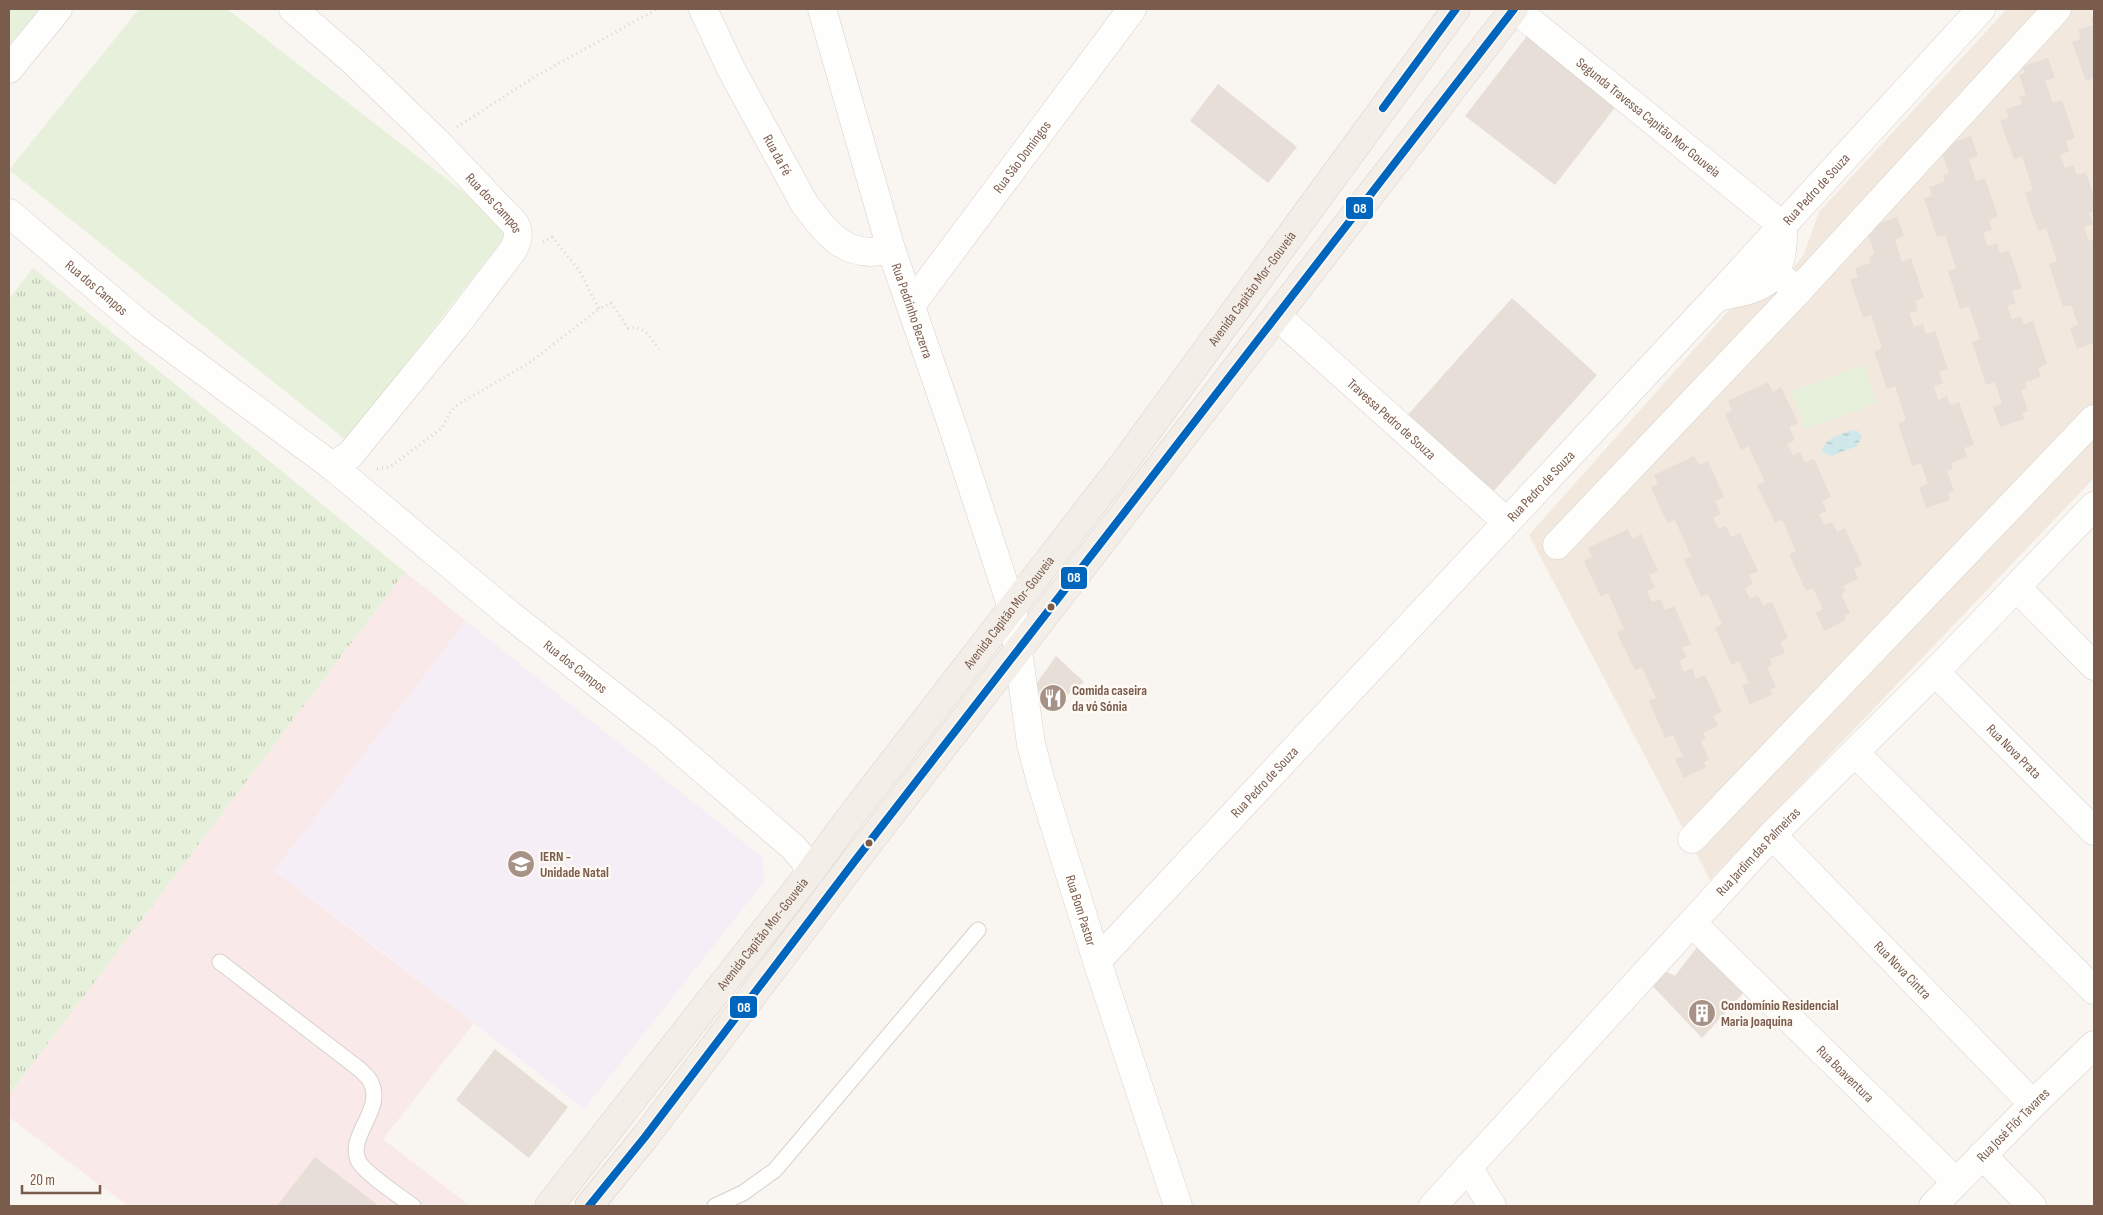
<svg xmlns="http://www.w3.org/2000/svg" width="2103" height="1215" font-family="'Sofia Sans Condensed',sans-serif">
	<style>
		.residential { fill: #f2e8de }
		.education { fill: #f6eef6 }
		.medical { fill: #fae9e9 }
		.grass { fill: url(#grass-tufts) }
		.garden { fill: #e7f0db }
		.water { fill: url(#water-ripples) }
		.building { fill: #e6ded7 }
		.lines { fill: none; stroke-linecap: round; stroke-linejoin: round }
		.service-casing { stroke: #d7d1cb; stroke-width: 17 }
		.minor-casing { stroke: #d7d1cb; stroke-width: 29 }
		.secondary-casing { stroke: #d9d2cb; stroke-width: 29 }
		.primary-casing { stroke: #dad1cc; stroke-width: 29 }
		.path { stroke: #dcd5d0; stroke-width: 3; stroke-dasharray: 1 4; stroke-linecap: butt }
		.service { stroke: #fefefd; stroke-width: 15 }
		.minor { stroke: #fefefd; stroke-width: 28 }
		.secondary { stroke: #fefefd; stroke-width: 28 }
		.primary { stroke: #f3eee8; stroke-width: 28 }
		.bus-1-casing { stroke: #fffaf3; stroke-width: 11 }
		.bus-1 { stroke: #0065bd; stroke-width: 8 }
		.bus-dot { fill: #7a5c4d; stroke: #fffaf3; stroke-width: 2 }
		.labels { text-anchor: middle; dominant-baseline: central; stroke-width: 4.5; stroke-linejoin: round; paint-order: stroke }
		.street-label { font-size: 14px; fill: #7a5c4d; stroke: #fffaf3 }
		.poi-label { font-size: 14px; font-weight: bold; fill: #7a5c4d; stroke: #fffaf3; text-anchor: start }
		.line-badge { stroke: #fffaf3; stroke-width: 2 }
		.badge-label { font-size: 14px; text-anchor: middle; font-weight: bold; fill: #fff }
	</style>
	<defs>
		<pattern id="grass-tufts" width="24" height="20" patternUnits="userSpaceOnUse" patternTransform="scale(1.25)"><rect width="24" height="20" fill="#e7f0db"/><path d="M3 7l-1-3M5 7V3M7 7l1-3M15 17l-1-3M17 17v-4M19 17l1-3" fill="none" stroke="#c0c6b4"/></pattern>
		<pattern id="water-ripples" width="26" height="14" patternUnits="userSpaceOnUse" patternTransform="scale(1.25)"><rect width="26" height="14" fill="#d0e8ea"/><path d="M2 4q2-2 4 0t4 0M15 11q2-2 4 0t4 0" fill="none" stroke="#aebfc0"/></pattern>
	</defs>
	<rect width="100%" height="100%" fill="#f9f5f0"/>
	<!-- residential -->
	<polygon class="residential" points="2007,9 2094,9 2094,478 1710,880 1529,535 1730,309 1776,291 1804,254 1819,212"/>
	<!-- education -->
	<polygon class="education" points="466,621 762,857 765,881 584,1109 380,950 274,871"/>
	<!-- medical -->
	<polygon class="medical" points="405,572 466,621 274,871 474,1023 383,1139 470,1206 128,1206 9,1117 9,1095"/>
	<!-- grass -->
	<polygon class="grass" points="33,268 405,572 9,1095 9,299"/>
	<!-- garden -->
	<g class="garden">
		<polygon points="9,9 39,9 9,45"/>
		<polygon points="139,9 227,9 511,229 346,440 9,170"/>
		<polygon points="1864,365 1877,403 1805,429 1791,391"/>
	</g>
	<!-- water -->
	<path class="water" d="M1852,430l6,1 4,6 -5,9 -26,10 -9,-4c1,-14 19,-17 30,-22z"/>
	<!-- building -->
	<g class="building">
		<polygon points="2094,17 2094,78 2086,81 2072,42 2081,39 2078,30 2093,25 2091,18"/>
		<polygon points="1527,36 1617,105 1555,185 1465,116"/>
		<polygon points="2048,58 2055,78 2045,81 2053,103 2062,100 2075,138 2066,141 2069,151 2060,155 2065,168 2073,165 2077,175 2086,172 2094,197 2094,211 2089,213 2093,224 2084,227 2089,241 2094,239 2094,343 2077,349 2070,328 2078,325 2071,305 2063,307 2049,264 2057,261 2046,228 2038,231 2025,193 2033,190 2022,156 2014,159 2000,121 2009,118 2006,109 2022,104 2019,97 2026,95 2019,75 2025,73 2022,66"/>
		<polygon points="1218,84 1297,147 1268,183 1190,121"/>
		<polygon points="1971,136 1978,156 1969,159 1976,181 1985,178 1998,217 1989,220 1992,230 1983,233 1988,246 1997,243 2000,253 2009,250 2022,288 2012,291 2016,303 2007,306 2012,319 2021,316 2024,324 2033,321 2047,364 2038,368 2041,377 2025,382 2027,388 2021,390 2028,411 2022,413 2024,419 2000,427 1993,407 2002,404 1995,382 1986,385 1972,342 1980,339 1969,306 1960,309 1948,271 1956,268 1945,235 1937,237 1924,198 1932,196 1929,187 1945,182 1943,175 1949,173 1942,153 1948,151 1946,145"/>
		<polygon points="1897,217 1904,236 1895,240 1902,262 1911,258 1924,297 1915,301 1918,311 1909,313 1914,327 1923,324 1926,334 1935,331 1948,369 1939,372 1943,383 1934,386 1938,400 1947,396 1950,405 1959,402 1974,445 1964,448 1967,457 1951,463 1953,469 1947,471 1954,491 1948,494 1950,500 1926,508 1919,487 1928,484 1921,463 1912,466 1898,423 1906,420 1895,386 1887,389 1874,351 1882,348 1871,315 1863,318 1850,279 1858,277 1855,268 1871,263 1869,256 1875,254 1868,234 1874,232 1872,226"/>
		<polygon points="1512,298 1597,375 1490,495 1405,418"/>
		<polygon points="1768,382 1773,392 1781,387 1798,423 1789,427 1795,440 1787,444 1793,455 1800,452 1805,463 1814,459 1831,497 1822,501 1827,511 1819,514 1824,525 1832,522 1837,532 1845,528 1862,565 1854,569 1858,579 1843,586 1846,591 1841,594 1850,613 1844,616 1846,620 1824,631 1816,613 1823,609 1813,588 1806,591 1789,554 1796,551 1782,520 1775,523 1757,485 1765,482 1748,446 1741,450 1725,414 1732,410 1728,401"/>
		<polygon points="1694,456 1699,465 1708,461 1724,497 1715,501 1721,514 1713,518 1719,529 1726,526 1731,537 1740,533 1758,571 1749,575 1753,584 1745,588 1750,599 1758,595 1763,606 1772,602 1788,638 1780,642 1785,653 1770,659 1772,665 1767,667 1776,687 1770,689 1772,694 1750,705 1742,686 1749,683 1739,661 1732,665 1715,628 1722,624 1708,594 1701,597 1684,559 1691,556 1675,520 1667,523 1651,487 1658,484 1654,475"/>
		<polygon points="1628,529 1632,539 1641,534 1658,571 1649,575 1655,587 1647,591 1652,602 1660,599 1665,610 1674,606 1691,644 1682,648 1687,657 1679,661 1684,672 1692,668 1696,679 1705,675 1722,712 1713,716 1718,726 1703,733 1706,738 1701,741 1709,760 1704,762 1706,767 1684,778 1675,759 1683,756 1673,735 1665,738 1649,701 1656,698 1642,667 1635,670 1617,633 1624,629 1608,593 1601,597 1584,561 1592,557 1588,548"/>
		<polygon points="1056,656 1084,682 1046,711 1036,684"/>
		<polygon points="1701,942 1748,988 1702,1038 1648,981 1654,965 1675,976"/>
		<polygon points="495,1049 568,1107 529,1158 456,1100"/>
		<polygon points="315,1157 379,1206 277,1206"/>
	</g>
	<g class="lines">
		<!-- service casing -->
		<g class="service-casing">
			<g id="service">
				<path d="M220,962l138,106c3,3 8,7 11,11 19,30 -24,56 -10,83 7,12 42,35 54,44"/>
				<polyline points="715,1206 743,1193 775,1170 978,930"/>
			</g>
		</g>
		<!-- minor casing -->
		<g class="minor-casing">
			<g id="minor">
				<path id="s1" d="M293,9l59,51 84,81 79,83c5,9 3,17 -2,26l-57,75 -106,130 -18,11"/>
				<path id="s2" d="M703,9l28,60 73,134c24,32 43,58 87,46"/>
				<path id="s3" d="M822,9l69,240 63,182 58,177"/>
				<path id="s4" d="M1515,9l268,217c1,56 -15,62 -66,71"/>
				<polyline points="9,69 58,9"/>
				<path id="s5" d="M9,213l132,112 191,141 177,148 155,122 129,111 12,14 4,13"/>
				<polyline points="1776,273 1798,291 2057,9"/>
				<path id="s6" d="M911,305l221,-296"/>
				<path id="s7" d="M1277,316l230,206"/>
				<polyline points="1557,545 1798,291"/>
				<polyline points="2017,588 2094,666"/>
				<path id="s8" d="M1935,672l159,159"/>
				<polyline points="1855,753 2094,990"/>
				<path id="s9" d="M1772,835l261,269"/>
				<polyline points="1692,839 2094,419"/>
				<path id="s10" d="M1692,923l264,259"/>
				<path id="s11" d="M1097,961l620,-664 264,-288"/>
				<polyline points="1982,1155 2032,1206"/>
				<polyline points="1468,1167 1492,1206"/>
				<path id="s12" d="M1433,1206l339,-371 163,-163 159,-166"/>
				<path id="s13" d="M1933,1206l100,-102 61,-59"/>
			</g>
		</g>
		<!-- secondary casing -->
		<g class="secondary-casing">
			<g id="secondary">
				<path id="s14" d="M1012,608l19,136 10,38 56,179 81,245"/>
			</g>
		</g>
		<!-- primary casing -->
		<g class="primary-casing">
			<g id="primary">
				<path id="s15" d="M549,1206l260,-332 36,-50 279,-361 332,-454"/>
				<polyline points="589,1206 645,1137 854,862 1514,9"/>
			</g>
		</g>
		<!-- path -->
		<g class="path">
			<polyline points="457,127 536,76 657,9"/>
			<path d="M543,242l9,-5 27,33 20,39 12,-6 17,25c17,-3 22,9 31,21"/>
			<polyline points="377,469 390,467 442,428 451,411 457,405 529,363 599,309"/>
		</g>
		<!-- service -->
		<use href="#service" class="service"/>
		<!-- minor -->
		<use href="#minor" class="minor"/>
		<!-- secondary -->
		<use href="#secondary" class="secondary"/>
		<!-- primary -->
		<use href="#primary" class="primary"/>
		<!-- bus-1 casing -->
		<g class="bus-1-casing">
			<g id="bus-1">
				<polyline points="1383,108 1456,9"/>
				<polyline points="589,1206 645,1137 854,862 1514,9"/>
			</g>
		</g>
		<!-- bus-1 -->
		<use href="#bus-1" class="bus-1"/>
	</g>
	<!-- icons -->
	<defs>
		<g id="restaurant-disc" transform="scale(1.4375)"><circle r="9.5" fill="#a69286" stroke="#fffaf3"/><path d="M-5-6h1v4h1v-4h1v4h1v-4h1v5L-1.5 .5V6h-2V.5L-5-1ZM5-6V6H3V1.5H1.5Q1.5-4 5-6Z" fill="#fff"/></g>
		<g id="university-disc" transform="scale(1.4375)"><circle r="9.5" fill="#a69286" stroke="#fffaf3"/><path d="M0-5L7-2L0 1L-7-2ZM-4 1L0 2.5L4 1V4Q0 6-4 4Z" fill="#fff"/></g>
		<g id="building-disc" transform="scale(1.4375)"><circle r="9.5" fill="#a69286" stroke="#fffaf3"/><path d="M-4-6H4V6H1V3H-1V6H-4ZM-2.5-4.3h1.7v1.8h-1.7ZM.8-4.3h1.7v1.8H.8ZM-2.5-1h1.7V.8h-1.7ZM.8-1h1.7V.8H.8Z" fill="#fff"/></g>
	</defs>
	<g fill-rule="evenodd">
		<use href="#restaurant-disc" x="1053" y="698"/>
		<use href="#university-disc" x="521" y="864"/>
		<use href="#building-disc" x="1702" y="1013"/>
	</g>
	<!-- markers -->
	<g class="bus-dot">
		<circle cx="1051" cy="607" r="4.5"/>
		<circle cx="869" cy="843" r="4.5"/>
	</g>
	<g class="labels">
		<!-- street labels -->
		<g class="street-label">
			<text stroke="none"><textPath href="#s4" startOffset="172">Segunda Travessa Capitão Mor Gouveia</textPath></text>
			<text stroke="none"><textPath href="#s2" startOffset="164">Rua da Fé</textPath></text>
			<text stroke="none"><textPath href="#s6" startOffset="185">Rua São Domingos</textPath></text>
			<text stroke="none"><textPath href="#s11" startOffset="1055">Rua Pedro de Souza</textPath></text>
			<text stroke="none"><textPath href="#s1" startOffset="280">Rua dos Campos</textPath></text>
			<text stroke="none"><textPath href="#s5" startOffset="115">Rua dos Campos</textPath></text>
			<text stroke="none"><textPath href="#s15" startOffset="1156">Avenida Capitão Mor-Gouveia</textPath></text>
			<text stroke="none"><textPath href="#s3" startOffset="315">Rua Pedrinho Bezerra</textPath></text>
			<text stroke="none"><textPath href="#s7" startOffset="154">Travessa Pedro de Souza</textPath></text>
			<text stroke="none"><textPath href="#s11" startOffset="650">Rua Pedro de Souza</textPath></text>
			<text stroke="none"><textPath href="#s15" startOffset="751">Avenida Capitão Mor-Gouveia</textPath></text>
			<text stroke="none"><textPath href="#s5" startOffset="726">Rua dos Campos</textPath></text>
			<text stroke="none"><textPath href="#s8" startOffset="112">Rua Nova Prata</textPath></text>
			<text stroke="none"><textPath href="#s11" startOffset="245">Rua Pedro de Souza</textPath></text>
			<text stroke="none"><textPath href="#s12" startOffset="481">Rua Jardim das Palmeiras</textPath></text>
			<text stroke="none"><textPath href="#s14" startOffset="311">Rua Bom Pastor</textPath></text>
			<text stroke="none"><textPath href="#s15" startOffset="346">Avenida Capitão Mor-Gouveia</textPath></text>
			<text stroke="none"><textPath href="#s9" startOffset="188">Rua Nova Cintra</textPath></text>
			<text stroke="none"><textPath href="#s10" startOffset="215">Rua Boaventura</textPath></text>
			<text stroke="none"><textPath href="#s13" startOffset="114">Rua José Flôr Tavares</textPath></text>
		</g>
		<!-- poi labels -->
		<g class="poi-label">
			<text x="1072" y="690">Comida caseira<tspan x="1072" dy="16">da vó Sónia</tspan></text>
			<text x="540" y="856">IERN -<tspan x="540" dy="16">Unidade Natal</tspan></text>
			<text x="1721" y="1005">Condomínio Residencial<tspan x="1721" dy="16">Maria Joaquina</tspan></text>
		</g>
	</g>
	<g class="line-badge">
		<rect x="1345" y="196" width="29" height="24" rx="5" fill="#0065bd"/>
		<rect x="1060" y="566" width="28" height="24" rx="5" fill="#0065bd"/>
		<rect x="729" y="995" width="29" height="24" rx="5" fill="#0065bd"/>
	</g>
	<g class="badge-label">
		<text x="1360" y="213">08</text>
		<text x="1074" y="582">08</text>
		<text x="744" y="1012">08</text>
	</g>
	<!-- border -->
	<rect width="2103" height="1215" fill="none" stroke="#7a5c4d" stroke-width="20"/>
	<!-- scale -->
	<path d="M22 1185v8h78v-8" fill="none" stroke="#7a5c4d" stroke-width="2.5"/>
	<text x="30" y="1185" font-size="15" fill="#7a5c4d" stroke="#fffaf3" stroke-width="4" paint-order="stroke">20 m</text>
</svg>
